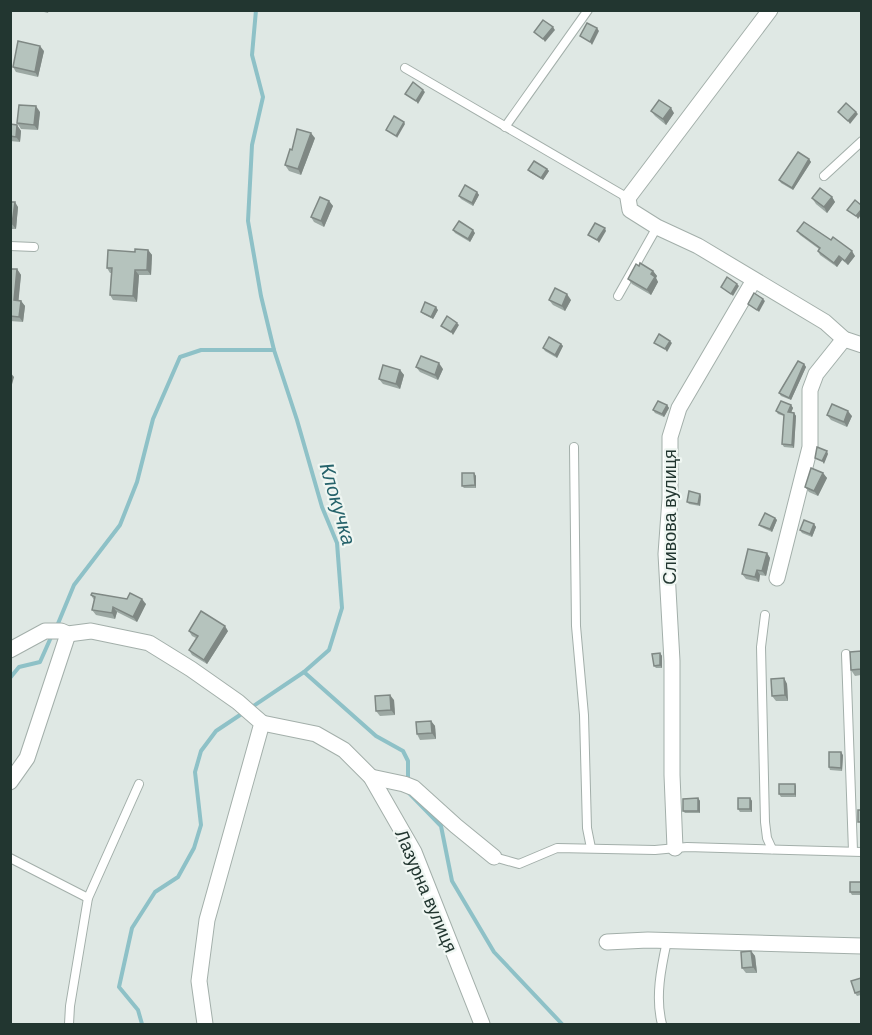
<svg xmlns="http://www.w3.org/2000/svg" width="872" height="1035" font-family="'DM Sans',sans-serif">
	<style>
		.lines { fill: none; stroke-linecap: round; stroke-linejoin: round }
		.stream { stroke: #8ec1c7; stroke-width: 4 }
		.lane-casing { stroke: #a3afaa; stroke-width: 10 }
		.street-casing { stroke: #a3afaa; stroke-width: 17 }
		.lane { stroke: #fff; stroke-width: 8 }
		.street { stroke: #fff; stroke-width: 15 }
		.wall { fill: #9ca8a3 }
		.shaded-wall { fill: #7f8884 }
		.building { fill: #b5c3bd; stroke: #7f8884; stroke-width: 1.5 }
		.labels { text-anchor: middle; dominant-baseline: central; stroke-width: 4.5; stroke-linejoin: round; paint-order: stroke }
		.street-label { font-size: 18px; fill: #223630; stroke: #eff6f2 }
		.water-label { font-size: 20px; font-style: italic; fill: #25626a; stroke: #eff6f2 }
	</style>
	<rect width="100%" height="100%" fill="#dfe8e4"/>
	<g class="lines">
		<!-- stream -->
		<g class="stream">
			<polyline points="57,626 74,585 120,525 137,482 153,419 180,357 201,350 274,350"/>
			<polyline points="304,672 376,736 403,751 408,761 408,783"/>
			<polyline points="10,678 19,667 40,662 52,635"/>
			<polyline points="252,707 304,672 329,650 342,608 337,543 322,507 297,420 274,350 261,296 248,221 252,145 263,97 252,55 256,10"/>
			<polyline points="409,793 441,826 452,881 494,952 562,1024"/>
			<polyline points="142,1024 138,1010 119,987 132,928 155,892 178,877 194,848 201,825 195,772 201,751 216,731 243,713"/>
		</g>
		<!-- lane casing -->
		<g class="lane-casing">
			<g id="lane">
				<polyline points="405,68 628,198"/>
				<polyline points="505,127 588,10"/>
				<polyline points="824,176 862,141"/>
				<polyline points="10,246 34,247"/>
				<polyline points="618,296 657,227"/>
				<polyline points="574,447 576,626 584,715 587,828 591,848"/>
				<polyline points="765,615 761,647 765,822 767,838 772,849"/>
				<polyline points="846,654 853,851"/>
				<polyline points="494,857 519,864 557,848 655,850 687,847 862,852"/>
				<polyline points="10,858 88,898"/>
				<polyline points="69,1024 70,1006 88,898 139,784"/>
				<path d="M662,1024c-7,-26 -1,-56 5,-83"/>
			</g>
		</g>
		<!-- street casing -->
		<g class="street-casing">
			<g id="street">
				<polyline points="770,10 628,198 630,210 657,227 698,246 825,322 844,339 862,345"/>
				<polyline points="777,578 810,447 810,390 816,374 844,339"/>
				<polyline points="10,650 45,631 61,631 68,634 91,631 149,643 191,669 238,702 262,723 207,920 199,981 205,1024"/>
				<polyline points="262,723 316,734 344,750 371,777 414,852 482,1024"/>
				<polyline points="371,777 404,784 414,788 456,826 494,857"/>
				<polyline points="10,782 27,758 68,634"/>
				<polyline points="675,848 672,775 672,661 666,554 670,499 670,437 679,408 754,280"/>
				<polyline points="607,942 648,940 862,946"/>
			</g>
		</g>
		<!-- lane -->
		<use href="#lane" class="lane"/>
		<!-- street -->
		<use href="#street" class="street"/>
	</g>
	<!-- wall -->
	<g class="wall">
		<polygon points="36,10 49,10 48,13"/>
		<polygon points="44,51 38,77 16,72 13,67"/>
		<polygon points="651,111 674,113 666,125 655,116"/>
		<polygon points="40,112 38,130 21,129 17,123"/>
		<polygon points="10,124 17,125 21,131 20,142 10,141"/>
		<polygon points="315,138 301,175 289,171 285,165 292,150"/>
		<polygon points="809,159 811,162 793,190 781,183 779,180"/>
		<polygon points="547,169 549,171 543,180 530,172 528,170"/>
		<polygon points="477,192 479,195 473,206 461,199 459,196"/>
		<polygon points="832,197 835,202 827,213 816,204 812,198"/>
		<polygon points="329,201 333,206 324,227 314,222 311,217"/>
		<polygon points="10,202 18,207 16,229 10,229"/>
		<polygon points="453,230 475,233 470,242 455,233"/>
		<polygon points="797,231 855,256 848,265 842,260 837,267 820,255 818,251 819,249 800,235"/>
		<polygon points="148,250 152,255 151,275 139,275 137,302 113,300 110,295 111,273 110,273 107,268 135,252"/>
		<polygon points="10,269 17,269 21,275 18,301 21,301 25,306 23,322 10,321"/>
		<polygon points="653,271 657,276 656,278 658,282 651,295 632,284 628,279"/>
		<polygon points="549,300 571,300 565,311 553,305"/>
		<polygon points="438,310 433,319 423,314 421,312"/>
		<polygon points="561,344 563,346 557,358 545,351 543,348"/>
		<polygon points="804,364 806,367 791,400 781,396 779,393"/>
		<polygon points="416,367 443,369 438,380 420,372"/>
		<polygon points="400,370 404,375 400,389 383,384 379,379"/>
		<polygon points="667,405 669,408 664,417 655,413 653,410"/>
		<polygon points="791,405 793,408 791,413 794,413 796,416 794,448 784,447 782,444 784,416 778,414 776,411"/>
		<polygon points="827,415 852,416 847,427 831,420"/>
		<polygon points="474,473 476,476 476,488 464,488 462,486"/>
		<polygon points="823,473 827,478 818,496 809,492 805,487"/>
		<polygon points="701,496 700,506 689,504 687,502"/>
		<polygon points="775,518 777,520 772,532 761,527 759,525"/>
		<polygon points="814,524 816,527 812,537 802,533 800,530"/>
		<polygon points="767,553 770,558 766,576 760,575 759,582 746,579 742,574"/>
		<polygon points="91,595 127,599 146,604 137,622 117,612 115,619 96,615 92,610 94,600"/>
		<polygon points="189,631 228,631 207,664 192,655 189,650 196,638 192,636"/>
		<polygon points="861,651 861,675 855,676 851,670"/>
		<polygon points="660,653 662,656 662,668 656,668 654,666"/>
		<polygon points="784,678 787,684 788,701 776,701 772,696"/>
		<polygon points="394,700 395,715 380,716 376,711"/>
		<polygon points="431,721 435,726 436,739 420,740 417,734"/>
		<polygon points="843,755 842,771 830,770 829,767"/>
		<polygon points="796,786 796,797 781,797 779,794"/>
		<polygon points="698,798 700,801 700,813 685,813 683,811"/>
		<polygon points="750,798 752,801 752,812 740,812 738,809"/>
		<polygon points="861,882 861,895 852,895 850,892"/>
		<polygon points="751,951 755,956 757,973 746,973 742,968"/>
		<polygon points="861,978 861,995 857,996 855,993"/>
	</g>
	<!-- shaded-wall -->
	<g class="shaded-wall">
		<polygon points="553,27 555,30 545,42 543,39"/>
		<polygon points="597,28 599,31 592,45 590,42"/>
		<polygon points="40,46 44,51 38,77 35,72"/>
		<polygon points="423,90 425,92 418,104 416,101"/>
		<polygon points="36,106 40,112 38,130 34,125"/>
		<polygon points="671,108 674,113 666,125 663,119"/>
		<polygon points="856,112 858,114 850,124 848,121"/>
		<polygon points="404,122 405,124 397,138 396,136"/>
		<polygon points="17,125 21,131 20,142 16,137"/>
		<polygon points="311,133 315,138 301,175 298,169"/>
		<polygon points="809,159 811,162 793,190 792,188"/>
		<polygon points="547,169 549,171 543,180 541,178"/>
		<polygon points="477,192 479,195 473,206 472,203"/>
		<polygon points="832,197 835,202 827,213 824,207"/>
		<polygon points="329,201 333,206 324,227 321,221"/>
		<polygon points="15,202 18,207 16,229 12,224"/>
		<polygon points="861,210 861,215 858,219 856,216"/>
		<polygon points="605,228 606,231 599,243 597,240"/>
		<polygon points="473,230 475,233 470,242 468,239"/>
		<polygon points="148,250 152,255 151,275 147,270"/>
		<polygon points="852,251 855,256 848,265 845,261"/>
		<polygon points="839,256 842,260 837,267 834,263"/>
		<polygon points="17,269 21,275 18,306 14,300"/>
		<polygon points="135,270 139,275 137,302 133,296"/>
		<polygon points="653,271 657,276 656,278 658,282 651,295 647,290 651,274"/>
		<polygon points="737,284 739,286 733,296 731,294"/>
		<polygon points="567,294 571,300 565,311 562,306"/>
		<polygon points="763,299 765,301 759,312 757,310"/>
		<polygon points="21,301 25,306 23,322 19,317"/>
		<polygon points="436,307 438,310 433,319 431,317"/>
		<polygon points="457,323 459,325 453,335 451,332"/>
		<polygon points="670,341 672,343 667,352 665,349"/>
		<polygon points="561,344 563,346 557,358 555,355"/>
		<polygon points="439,363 443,369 438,380 435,375"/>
		<polygon points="804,364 806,367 791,400 789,398"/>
		<polygon points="400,370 404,375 400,389 396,384"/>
		<polygon points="10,372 14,377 10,392"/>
		<polygon points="667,405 669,408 664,417 662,414"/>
		<polygon points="791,405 793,408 790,415 788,412"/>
		<polygon points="848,411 852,416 847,427 844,422"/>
		<polygon points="794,413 796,416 794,448 792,445"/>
		<polygon points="827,451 828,454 824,464 822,461"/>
		<polygon points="474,473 476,476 476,488 475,485"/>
		<polygon points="823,473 827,478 818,496 814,491"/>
		<polygon points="700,494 701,496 700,506 698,504"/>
		<polygon points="775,518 777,520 772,532 770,529"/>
		<polygon points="814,524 816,527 812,537 810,534"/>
		<polygon points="767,553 770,558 766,576 762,571"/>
		<polygon points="757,570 760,575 759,582 755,577"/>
		<polygon points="142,599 146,604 137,622 133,617"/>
		<polygon points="113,607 117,612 115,619 112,613"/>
		<polygon points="225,626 228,631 207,664 204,660"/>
		<polygon points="660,653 662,656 662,668 660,665"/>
		<polygon points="784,678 787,684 788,701 785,695"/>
		<polygon points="390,695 394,700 395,715 391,710"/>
		<polygon points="431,721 435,726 436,739 432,733"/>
		<polygon points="841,752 843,755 842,771 841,768"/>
		<polygon points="795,784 796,786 796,797 795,794"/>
		<polygon points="698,798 700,801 700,813 698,811"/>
		<polygon points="750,798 752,801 752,812 750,809"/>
		<polygon points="751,951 755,956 757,973 753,967"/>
	</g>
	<!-- building -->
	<g class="building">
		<polygon points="543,20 553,27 543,39 534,32"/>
		<polygon points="587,23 597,28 590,42 580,36"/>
		<polygon points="18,41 40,46 35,72 13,67"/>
		<polygon points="413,82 423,90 416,101 405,94"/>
		<polygon points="659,100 671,108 663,119 651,111"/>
		<polygon points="846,103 856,112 848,121 838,112"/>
		<polygon points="19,105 36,106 34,125 17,123"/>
		<polygon points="394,116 404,122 396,136 386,130"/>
		<polygon points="10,124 17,125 16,137 10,136"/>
		<polygon points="297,129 311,133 298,169 285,165 290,149 292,150"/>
		<polygon points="798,152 809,159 792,188 779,180"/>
		<polygon points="534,161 547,169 541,178 528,170"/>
		<polygon points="465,185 477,192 472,203 459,196"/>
		<polygon points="820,188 832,197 824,207 812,198"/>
		<polygon points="320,197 329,201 321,221 311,217"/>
		<polygon points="855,200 861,205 861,210 856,216 847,210"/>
		<polygon points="10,202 15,202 12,224 10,224"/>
		<polygon points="459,221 473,230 468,239 453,230"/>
		<polygon points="804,222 831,240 833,237 852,251 845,261 839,256 834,263 818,251 820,248 797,231"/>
		<polygon points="595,223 605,228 597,240 588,235"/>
		<polygon points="135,249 148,250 147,270 135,270 133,296 110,295 112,268 107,268 108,250 135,252"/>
		<polygon points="640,263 653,271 651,274 655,277 647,290 628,279 636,264 639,266"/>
		<polygon points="10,269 17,269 14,300 21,301 19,317 10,316"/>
		<polygon points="727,277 737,284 731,294 721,287"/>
		<polygon points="555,288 567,294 562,306 549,300"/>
		<polygon points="754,293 763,299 757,310 748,304"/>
		<polygon points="425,302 436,307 431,317 421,312"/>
		<polygon points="447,316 457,323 451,332 441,326"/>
		<polygon points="659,334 670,341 665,349 654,343"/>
		<polygon points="549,337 561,344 555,355 543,348"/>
		<polygon points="421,356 439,363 435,375 416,367"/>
		<polygon points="798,361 804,364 789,398 779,393"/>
		<polygon points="383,365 400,370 396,384 379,379"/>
		<polygon points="658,401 667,405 662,414 653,410"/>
		<polygon points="781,401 791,405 788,412 794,413 792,445 782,444 784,415 776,411"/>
		<polygon points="832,404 848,411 844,422 827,415"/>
		<polygon points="817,447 827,451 822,461 815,458"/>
		<polygon points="811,468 823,473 814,491 805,487"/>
		<polygon points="462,473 474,473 475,485 462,486"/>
		<polygon points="689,491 700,494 698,504 687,502"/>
		<polygon points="765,513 775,518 770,529 759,525"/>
		<polygon points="804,520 814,524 810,534 800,530"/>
		<polygon points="748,549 767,553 762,571 757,570 755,577 742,574"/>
		<polygon points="92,593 127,599 130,593 142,599 133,617 113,607 112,613 92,610 95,597 91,595"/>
		<polygon points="201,611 225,626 204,660 189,650 198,636 189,631"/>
		<polygon points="861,651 861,669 851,670 850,652"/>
		<polygon points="660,653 660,665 654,666 652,654"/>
		<polygon points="784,678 785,695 772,696 771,679"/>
		<polygon points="390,695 391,710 376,711 375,696"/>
		<polygon points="431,721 432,733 417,734 416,722"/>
		<polygon points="829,752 841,752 841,768 829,767"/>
		<rect x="779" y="784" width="16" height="10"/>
		<polygon points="698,798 698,811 683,811 683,799"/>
		<rect x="738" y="798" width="12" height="11"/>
		<rect x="858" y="810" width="3" height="12"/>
		<rect x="850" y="882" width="11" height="10"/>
		<polygon points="751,951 753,967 742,968 741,952"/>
		<polygon points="861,978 861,991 855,993 851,981"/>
	</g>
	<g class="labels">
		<!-- street labels -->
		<g class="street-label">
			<text transform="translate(670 517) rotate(-90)">Сливова вулиця</text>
			<text transform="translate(426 891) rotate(67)">Лазурна вулиця</text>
		</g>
		<!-- water labels -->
		<g class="water-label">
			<text transform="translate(338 504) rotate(74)">Клокучка</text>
		</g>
	</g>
	<!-- border -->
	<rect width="872" height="1035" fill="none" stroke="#223630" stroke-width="24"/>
</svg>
